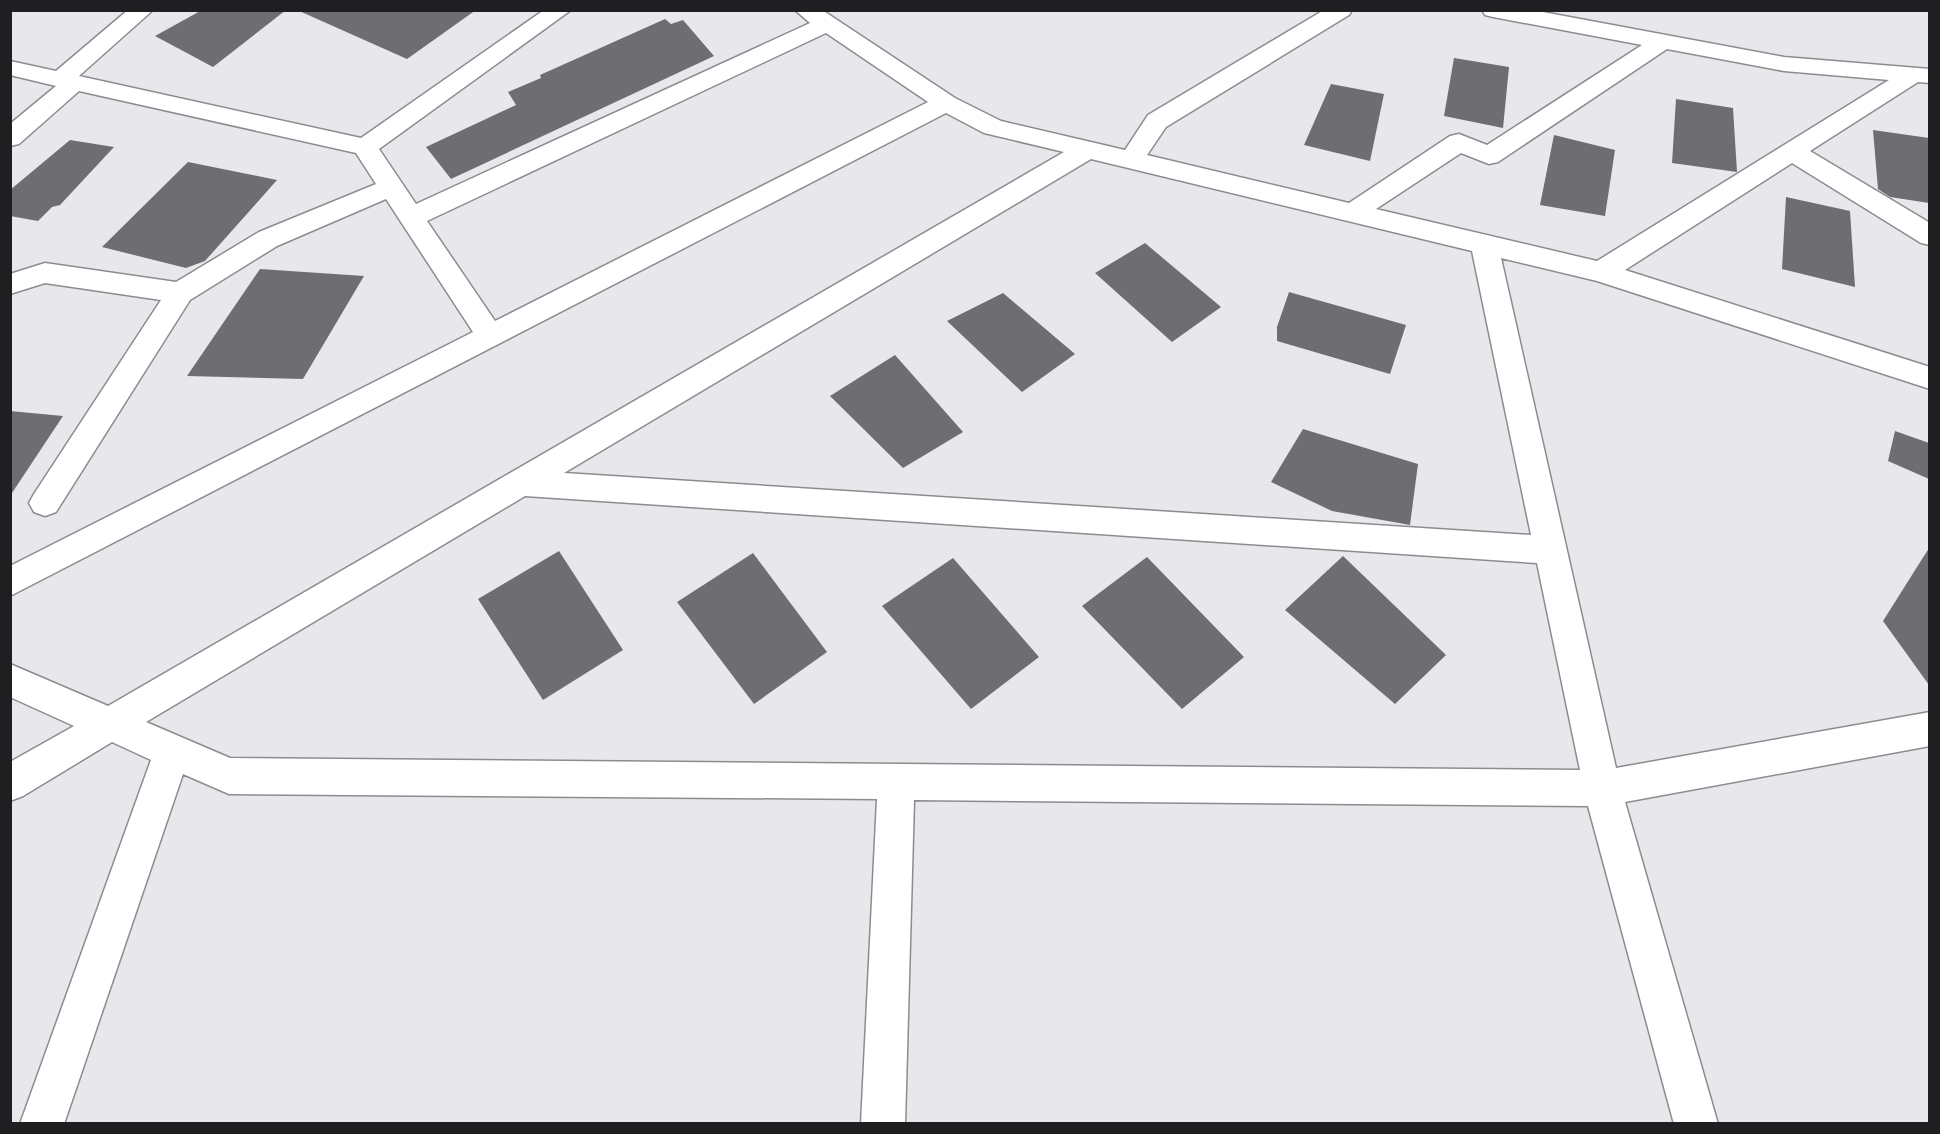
<svg xmlns="http://www.w3.org/2000/svg" width="1940" height="1134" font-family="Helvetica,sans-serif">
	<style>
		.building { fill: #6e6e72 }
		.lines { fill: none; stroke-linecap: round; stroke-linejoin: round }
		.minor-casing { stroke: #8c8c90; stroke-width: 3 }
		.minor { fill: #fff; fill-rule: evenodd }
	</style>
	<rect width="100%" height="100%" fill="#e8e8ec"/>
	<!-- building -->
	<g class="building">
		<polygon points="202,10 286,10 213,67 155,36"/>
		<polygon points="297,10 476,10 407,59"/>
		<polygon points="665,19 671,24 683,20 714,56 451,179 426,147 516,105 508,92 541,78 540,75"/>
		<polygon points="1454,58 1509,67 1503,128 1444,116"/>
		<polygon points="1331,84 1384,94 1370,161 1304,145"/>
		<polygon points="1676,99 1733,108 1737,172 1672,163"/>
		<polygon points="1873,130 1929,138 1929,203 1890,197 1878,189"/>
		<polygon points="1554,135 1615,150 1605,216 1540,205"/>
		<polygon points="70,140 114,147 60,205 52,207 38,221 10,216 10,190"/>
		<polygon points="188,162 277,180 205,261 186,268 102,247"/>
		<polygon points="1786,197 1850,211 1855,287 1782,269"/>
		<polygon points="1145,243 1221,307 1172,342 1095,273"/>
		<polygon points="260,269 364,276 303,379 187,376"/>
		<polygon points="1289,292 1406,325 1390,374 1277,341 1277,327"/>
		<polygon points="1003,293 1075,354 1022,392 947,321"/>
		<polygon points="895,355 963,432 903,468 830,396"/>
		<polygon points="10,411 63,416 10,496"/>
		<polygon points="1303,429 1418,464 1410,525 1332,511 1271,482"/>
		<polygon points="1895,431 1929,443 1929,479 1888,461"/>
		<polygon points="1929,548 1929,685 1883,621"/>
		<polygon points="559,551 623,650 543,700 478,599"/>
		<polygon points="753,553 827,652 754,704 677,602"/>
		<polygon points="1343,556 1446,655 1395,704 1285,610"/>
		<polygon points="1147,557 1244,657 1182,709 1082,606"/>
		<polygon points="953,558 1039,657 971,709 882,606"/>
	</g>
	<g class="lines">
		<!-- minor casing -->
		<g class="minor-casing">
			<path id="minor" d="M128,10h25l-74,66 282,62 183,-128h27l-192,139 37,55 394,-181 -15,-13h27l133,88 46,23 124,29 23,-35 176,-105h28l-3,5 -183,112 -19,28 202,48 101,-67 9,-2 28,11 155,-100 -149,-28 -8,-2 -3,-5h50l252,47 146,12v14l-12,-1 -108,69 120,72v22l-9,-2 -129,-80 -167,107 305,97v22l-333,-108 -96,-23 115,510 314,-56v34l-305,56 93,322h-44l-86,-318 -674,-6 -9,324h-44l16,-325 -648,-5 -46,-20 -119,350h-44l131,-364 -39,-18 -89,54 -13,5v-39l64,-36 -64,-29v-33l98,42 956,-554 -80,-19 -38,-20 -936,483v-30l463,-234 -87,-133 -109,47 -87,54 -134,212 -11,4 -11,-4 -5,-9 5,-9 127,-194 -116,-17 -35,11v-20l35,-11 131,19 83,-50 117,-48 -20,-31 -277,-62 -60,53 -9,2v-22l46,-38 -46,-11v-14l46,10zM826,33l102,69 -433,219 -68,-100zM1667,49l117,22 105,9 -292,181 -221,-52 85,-56 28,11 9,-2zM1091,159l381,92 59,284 -967,-62zM525,496l1012,67 43,207 -1350,-12 -84,-36z"/>
		</g>
		<!-- minor -->
		<use href="#minor" class="minor"/>
	</g>
	<!-- border -->
	<rect width="1940" height="1134" fill="none" stroke="#1f1f21" stroke-width="24"/>
</svg>
